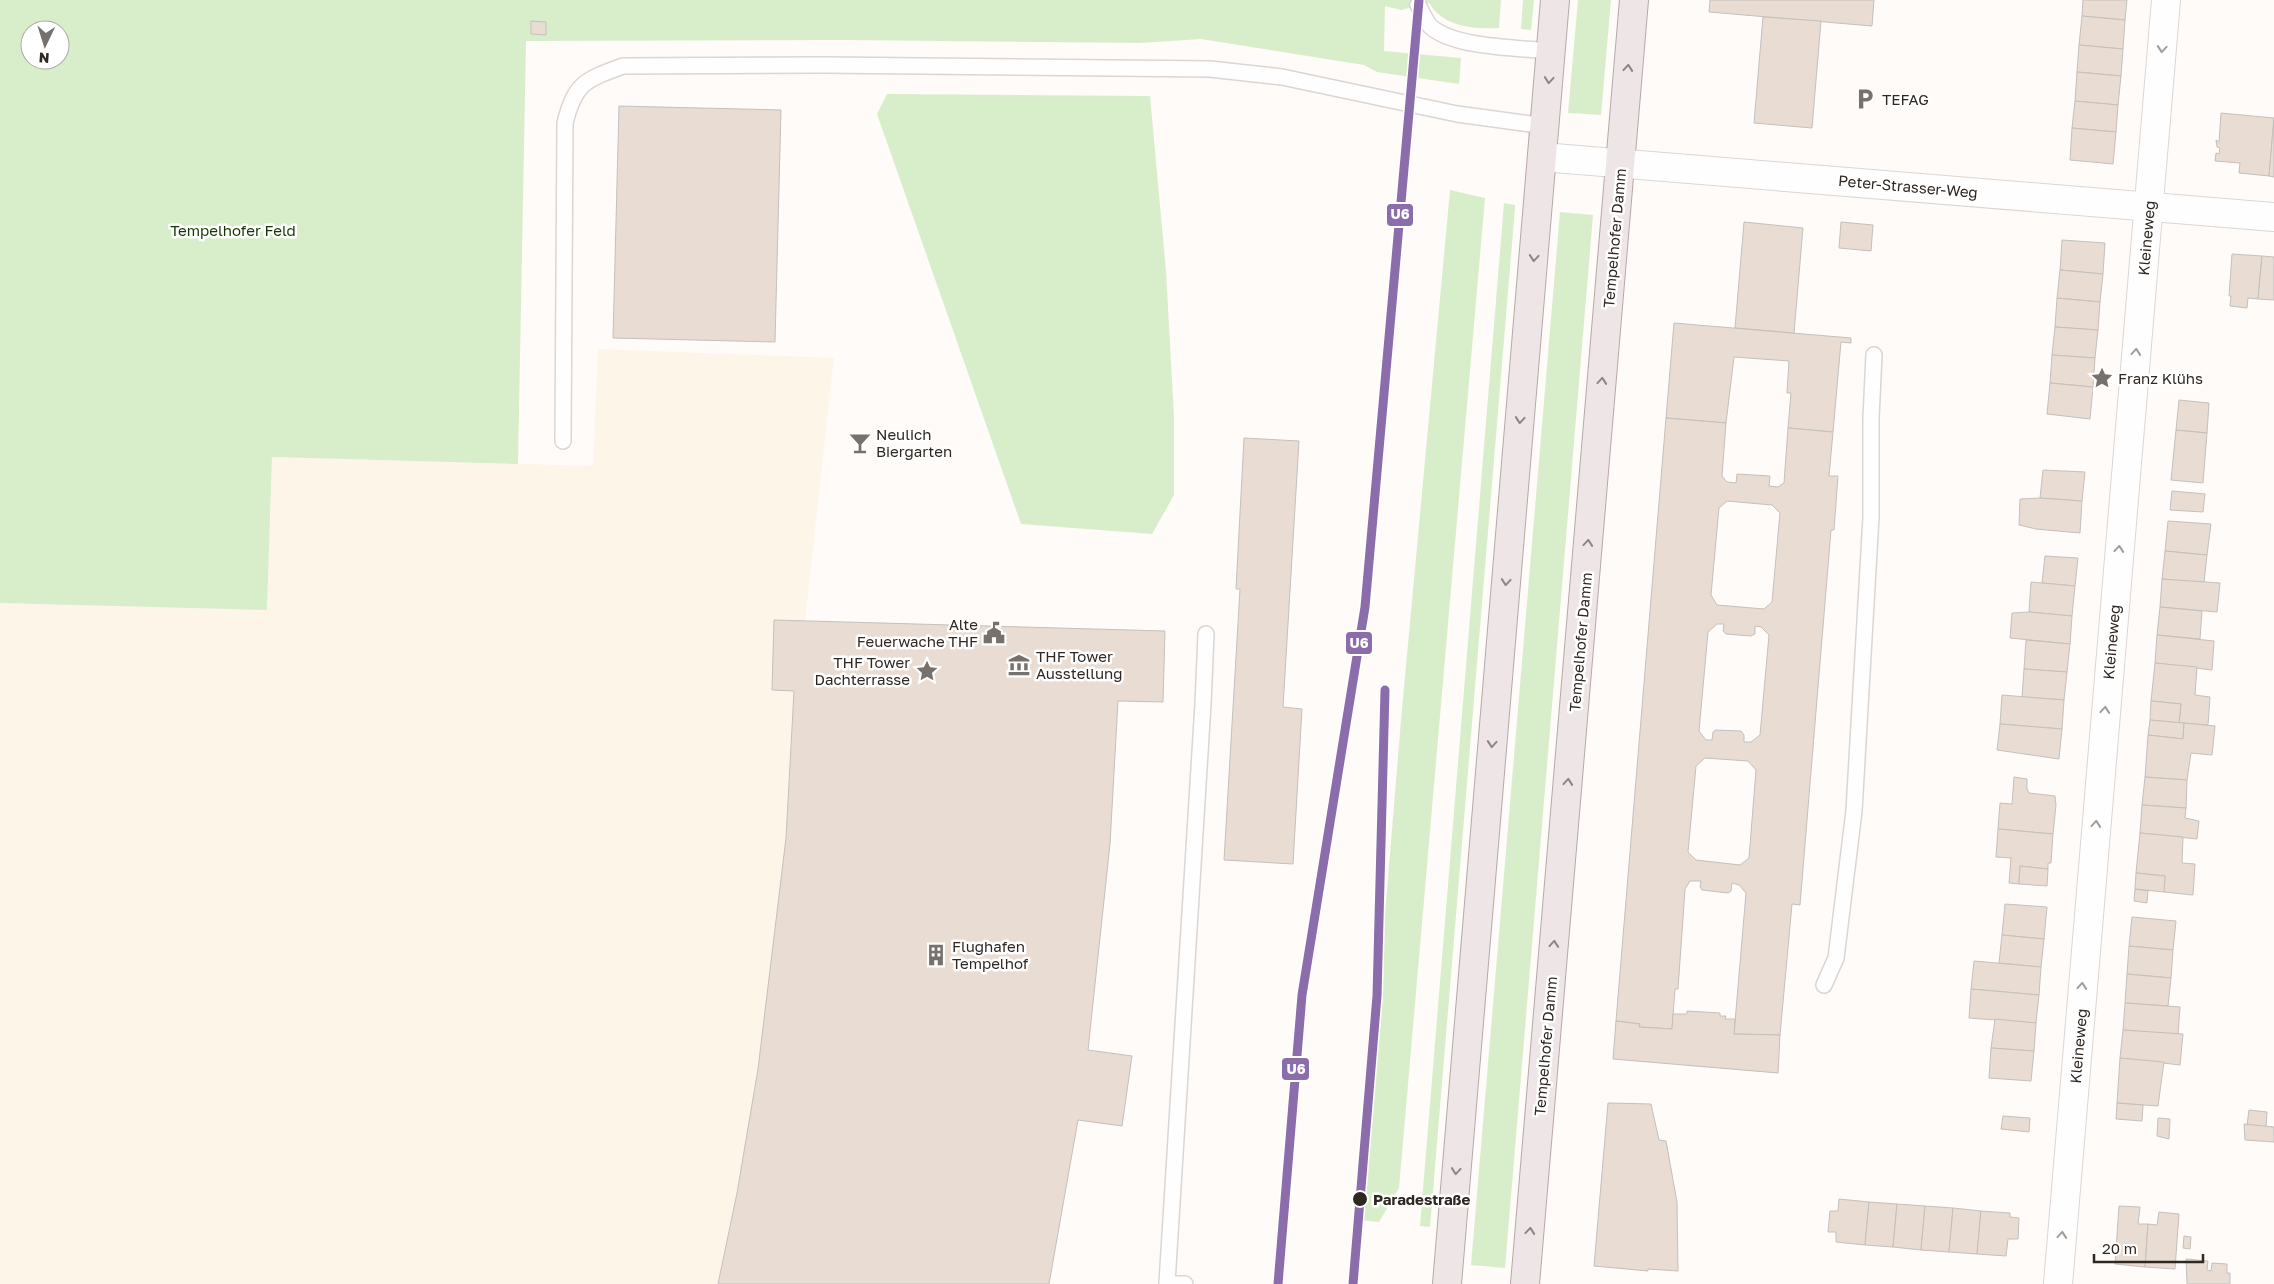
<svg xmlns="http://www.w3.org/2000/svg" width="2274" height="1284" font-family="'Golos Text',sans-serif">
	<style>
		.commercial { fill: #fef5e9 }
		.green { fill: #d8eeca; fill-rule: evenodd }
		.building { fill: #e8dcd3; stroke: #c4c0bc; fill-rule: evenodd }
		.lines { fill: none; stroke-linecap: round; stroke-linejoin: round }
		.lane-casing { stroke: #dbd6d2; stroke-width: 18 }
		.street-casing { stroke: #dbd6d2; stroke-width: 30 }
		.primary-casing { stroke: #b8a7a9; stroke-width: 30 }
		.lane { stroke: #fffefe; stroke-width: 15 }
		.street { stroke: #fffefe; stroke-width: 28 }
		.primary { stroke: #eee5e6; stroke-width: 28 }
		.metro-1-casing { stroke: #fff; stroke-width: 12 }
		.metro-1 { stroke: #8c6dab; stroke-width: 9 }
		.oneway { stroke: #a19d9b }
		.oneway2 { stroke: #8e8684 }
		.stop-dot { fill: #2f2721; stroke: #fff; stroke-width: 2 }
		.labels { text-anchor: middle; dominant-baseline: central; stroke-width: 5; stroke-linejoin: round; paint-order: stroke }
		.poi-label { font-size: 15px; fill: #2f2721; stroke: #fff; text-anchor: start }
		.street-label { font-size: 15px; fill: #2f2721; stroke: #fff }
		.park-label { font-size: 15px; fill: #173503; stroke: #fff }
		.stop-label { font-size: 15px; font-weight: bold; fill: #2f2721; stroke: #fff; text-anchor: start }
		.line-badge { stroke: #fff; stroke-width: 2 }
		.badge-label { font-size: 14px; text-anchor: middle; font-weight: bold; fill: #fff }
	</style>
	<rect width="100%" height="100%" fill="#fefbf9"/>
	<!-- commercial -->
	<polygon class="commercial" points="598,349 834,358 805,621 774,620 772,690 794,691 786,838 758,1069 737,1193 718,1284 0,1284 0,603 267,610 272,457 593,466"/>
	<!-- green -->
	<g class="green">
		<path d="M0,0h1501l-2,28c-27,1 -55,-1 -70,-25l-28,7 -16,-4 -1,45 77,7 -2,26 -82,-12 -13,-7 -163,-26 -62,4 -295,-3 -318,1 -8,423 -246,-7 -5,153 -267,-7zM30,30h30v30h-30z"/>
		<polygon points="1523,0 1534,0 1531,30 1521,29"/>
		<polygon points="1578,0 1611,0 1601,115 1568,113"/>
		<polygon points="887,94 1150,96 1166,271 1174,417 1174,495 1152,534 1021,524 877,114"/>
		<polygon points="1450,190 1485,198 1399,1188 1379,1222 1360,1220 1401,720"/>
		<polygon points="1504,203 1515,205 1515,208 1430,1227 1420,1226"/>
		<polygon points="1560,212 1593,215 1505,1268 1471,1265"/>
	</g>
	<!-- building -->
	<g class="building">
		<polygon points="1710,0 1874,0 1872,26 1709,12"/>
		<polygon points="2083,0 2127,0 2125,20 2082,16"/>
		<polygon points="2082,16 2125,20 2123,49 2079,45"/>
		<polygon points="1763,17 1821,21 1812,128 1754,123"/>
		<polygon points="531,21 546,22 546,35 531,34"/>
		<polygon points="2079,45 2123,49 2121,76 2077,72"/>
		<polygon points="2077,72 2121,76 2118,105 2075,101"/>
		<polygon points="2075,101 2118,105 2116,132 2072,128"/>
		<polygon points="619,106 781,110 775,342 613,338"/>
		<polygon points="2221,113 2274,118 2269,176 2239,173 2240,163 2215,161 2216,153 2219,154 2220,148 2217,147 2216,140 2219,142"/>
		<polygon points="2274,118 2274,177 2269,176"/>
		<polygon points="2072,128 2116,132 2113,164 2070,160"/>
		<polygon points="1744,222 1803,228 1794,333 1735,328"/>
		<polygon points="1841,222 1873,225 1871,251 1839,248"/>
		<polygon points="2062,240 2105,243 2103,274 2060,270"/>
		<polygon points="2232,254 2262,256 2258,299 2248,298 2247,308 2230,306 2231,296 2229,296"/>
		<polygon points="2262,256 2274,257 2274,300 2258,299"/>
		<polygon points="2060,270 2103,274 2100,302 2057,298"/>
		<polygon points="2057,298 2100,302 2098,330 2055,327"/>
		<polygon points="1674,323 1851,338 1851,343 1841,342 1833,432 1788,428 1791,393 1787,393 1789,361 1734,357 1726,423 1666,418"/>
		<polygon points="2055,327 2098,330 2095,358 2052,355"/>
		<polygon points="2052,355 2095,358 2093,387 2050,383"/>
		<polygon points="2050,383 2093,387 2090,419 2047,414"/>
		<polygon points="2179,400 2209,403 2207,433 2176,430"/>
		<path d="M1666,418l60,5 -4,53 5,6 9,1 1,-9 33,2 -1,10 9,1 6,-4 4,-55 45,4 -4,44h9l-4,54h-3l-31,375 -8,-1 -12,131 -46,-1 12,-141 -7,-8 -7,-2 -1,8 -3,2 -26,-3 -2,-3 1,-6h-11l-5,8 -7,100h-3l-3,40 -33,-2 1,-3 -24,-3zM1727,501l45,4 8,8 -8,89 -8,7 -47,-4 -6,-10 8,-87zM1717,624h7l-1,7 3,3 25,2 4,-2v-8l6,1 8,8 -9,100 -9,7h-7v-7l-3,-4 -25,-1 -3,2 -1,8h-6l-7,-9 9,-99zM1705,758l43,3 8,9 -7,88 -9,7 -44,-5 -8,-8 8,-86z"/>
		<polygon points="2176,430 2207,433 2203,483 2171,480"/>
		<polygon points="1244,438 1299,441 1283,707 1302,709 1293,864 1224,860 1240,589 1236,589"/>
		<polygon points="2043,470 2085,472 2082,501 2040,498"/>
		<polygon points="2172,491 2205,494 2203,512 2170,510"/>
		<polygon points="2040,498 2082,501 2080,533 2036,529 2019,525 2020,499"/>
		<polygon points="2168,521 2211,524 2207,555 2165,551"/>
		<polygon points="2165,551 2207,555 2204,583 2162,579"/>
		<polygon points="2045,556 2078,558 2075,586 2042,583"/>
		<polygon points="2162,579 2220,583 2217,612 2160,607"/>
		<polygon points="2031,582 2075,586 2072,616 2029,612"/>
		<polygon points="2160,607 2202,611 2200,639 2157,635"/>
		<polygon points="2029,612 2072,616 2070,644 2010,638 2012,613"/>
		<polygon points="774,620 1165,631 1163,702 1118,701 1110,844 1088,1050 1132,1056 1122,1126 1078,1120 1049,1284 718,1284 737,1193 758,1069 786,838 794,691 772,690"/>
		<polygon points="2157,635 2214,641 2212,670 2155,663"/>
		<polygon points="2026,640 2070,644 2067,672 2024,669"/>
		<polygon points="2155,663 2197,667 2195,695 2210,697 2208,725 2179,723 2181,704 2151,701"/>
		<polygon points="2024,669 2067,672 2064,700 2022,697"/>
		<polygon points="2002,695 2064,700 2062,729 2000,724"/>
		<polygon points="2151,701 2181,704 2179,723 2150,720"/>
		<polygon points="2150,720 2184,723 2183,739 2148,735"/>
		<polygon points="2184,723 2215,726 2212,755 2191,753 2187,780 2145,777 2148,735 2183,739"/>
		<polygon points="2000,724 2062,729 2059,759 1997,750"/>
		<polygon points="2014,777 2027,779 2027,789 2029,793 2055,796 2056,805 2053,834 1998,829 2000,803 2012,804"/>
		<polygon points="2145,777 2187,780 2186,808 2142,805"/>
		<polygon points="2142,805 2186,808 2185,818 2199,821 2197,839 2140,833"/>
		<polygon points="1998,829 2053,834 2051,863 2048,863 2048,869 2020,866 2019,884 2009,883 2011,858 1996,857"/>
		<polygon points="2140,833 2183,837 2182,863 2195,864 2193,895 2164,892 2165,876 2136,873"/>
		<polygon points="2020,866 2048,869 2047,886 2019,884"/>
		<polygon points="2136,873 2165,876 2164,892 2135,889"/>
		<polygon points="2135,889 2148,891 2147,903 2134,901"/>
		<polygon points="2005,904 2047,907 2044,939 2002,935"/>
		<polygon points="2132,917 2176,921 2173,950 2129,946"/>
		<polygon points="2002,935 2044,939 2041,967 1999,963"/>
		<polygon points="2129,946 2173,950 2171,978 2127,974"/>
		<polygon points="1974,961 2041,967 2039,995 1971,989"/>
		<polygon points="2127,974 2171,978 2168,1006 2125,1003"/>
		<polygon points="1971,989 2039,995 2036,1023 1969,1018"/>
		<polygon points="2125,1003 2180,1007 2178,1035 2123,1030"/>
		<polygon points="1687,1011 1720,1013 1720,1016 1726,1016 1725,1019 1735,1019 1734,1034 1780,1035 1778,1073 1613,1059 1616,1021 1640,1024 1639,1027 1672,1029 1673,1014 1687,1014"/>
		<polygon points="1995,1019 2036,1023 2034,1051 1991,1048"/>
		<polygon points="2123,1030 2183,1034 2180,1065 2120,1058"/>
		<polygon points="1991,1048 2034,1051 2031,1081 1989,1078"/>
		<polygon points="2120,1058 2164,1062 2158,1106 2117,1103"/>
		<polygon points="1608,1103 1651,1104 1659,1140 1666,1141 1677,1202 1678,1271 1648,1269 1648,1271 1594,1266"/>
		<polygon points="2117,1103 2143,1105 2142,1121 2116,1119"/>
		<polygon points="2249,1110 2267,1112 2266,1127 2247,1125"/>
		<polygon points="2003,1116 2030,1118 2029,1132 2001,1129"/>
		<polygon points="2158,1118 2170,1119 2169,1139 2157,1136"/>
		<polygon points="2244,1124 2274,1127 2274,1142 2245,1140"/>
		<polygon points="1839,1199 1869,1202 1865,1245 1836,1242 1836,1232 1828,1232 1830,1211 1838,1211"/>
		<polygon points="1869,1202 1897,1204 1893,1247 1865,1245"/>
		<polygon points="1897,1204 1925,1206 1921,1250 1893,1247"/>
		<polygon points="1925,1206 1953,1208 1949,1252 1921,1250"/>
		<polygon points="2119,1206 2140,1207 2138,1224 2148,1224 2145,1267 2115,1264"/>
		<polygon points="1953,1208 1981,1211 1977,1254 1949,1252"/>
		<polygon points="1981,1211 2010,1213 2010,1217 2019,1218 2018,1239 2008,1239 2006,1256 1977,1254"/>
		<polygon points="2159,1212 2179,1214 2175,1269 2145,1267 2148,1224 2157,1225"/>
		<polygon points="2184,1236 2191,1237 2190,1249 2183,1248"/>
		<polygon points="2186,1259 2208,1261 2207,1270 2211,1271 2212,1263 2227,1264 2227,1273 2230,1273 2230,1284 2187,1284"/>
	</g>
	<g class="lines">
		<!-- lane casing -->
		<g class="lane-casing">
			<g id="lane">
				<path d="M1418,5c4,7 7,15 12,21 23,22 90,22 121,25"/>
				<path d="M563,441l2,-318c10,-40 20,-43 58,-57l201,-1 386,4 72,8 175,37 88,12"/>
				<polyline points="1824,985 1836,958 1854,811 1871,517 1871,418 1874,355"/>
				<polyline points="1167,1283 1203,704 1206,634"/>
				<polyline points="1167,1284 1185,1284"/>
			</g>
		</g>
		<!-- street casing -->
		<g class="street-casing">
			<g id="street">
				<polyline points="1542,157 2274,217"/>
				<polyline points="2058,1284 2166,0"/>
			</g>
		</g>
		<!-- primary casing -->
		<g class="primary-casing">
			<g id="primary">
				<polyline points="1447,1284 1555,0"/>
				<polyline points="1525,1284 1634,0"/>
			</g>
		</g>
		<!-- lane -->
		<use href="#lane" class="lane"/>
		<!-- street -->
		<use href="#street" class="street"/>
		<!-- primary -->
		<use href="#primary" class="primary"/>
		<!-- metro-1 casing -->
		<g class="metro-1-casing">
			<g id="metro-1">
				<polyline points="1278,1284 1302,995 1365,607 1419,0"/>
				<polyline points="1353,1284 1377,996 1385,690"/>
			</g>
		</g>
		<!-- metro-1 -->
		<use href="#metro-1" class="metro-1"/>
	</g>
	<!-- one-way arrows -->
	<defs><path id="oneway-chevron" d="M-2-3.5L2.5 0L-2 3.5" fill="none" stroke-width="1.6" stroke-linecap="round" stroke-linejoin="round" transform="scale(1.25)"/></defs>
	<g class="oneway">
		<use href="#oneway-chevron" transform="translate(2162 49) rotate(95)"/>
		<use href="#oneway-chevron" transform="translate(2136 352) rotate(-85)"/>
		<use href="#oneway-chevron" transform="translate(2119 549) rotate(-85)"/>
		<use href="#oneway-chevron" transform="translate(2105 710) rotate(-85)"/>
		<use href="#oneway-chevron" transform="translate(2096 824) rotate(-85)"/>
		<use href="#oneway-chevron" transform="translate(2082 986) rotate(-85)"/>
		<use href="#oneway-chevron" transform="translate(2062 1235) rotate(-85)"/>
	</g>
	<g class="oneway2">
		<use href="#oneway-chevron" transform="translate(1628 68) rotate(-85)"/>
		<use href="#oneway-chevron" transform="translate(1549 80) rotate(95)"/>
		<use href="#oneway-chevron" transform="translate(1534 258) rotate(95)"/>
		<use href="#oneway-chevron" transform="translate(1602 381) rotate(-85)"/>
		<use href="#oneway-chevron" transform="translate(1520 420) rotate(95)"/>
		<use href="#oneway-chevron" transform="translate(1588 543) rotate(-85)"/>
		<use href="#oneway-chevron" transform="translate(1506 582) rotate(95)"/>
		<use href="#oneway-chevron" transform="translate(1492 744) rotate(95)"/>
		<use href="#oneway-chevron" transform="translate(1568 782) rotate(-85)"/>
		<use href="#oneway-chevron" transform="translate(1554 944) rotate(-85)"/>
		<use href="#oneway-chevron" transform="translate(1456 1171) rotate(95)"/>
		<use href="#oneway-chevron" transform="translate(1530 1231) rotate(-85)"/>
	</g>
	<!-- icons -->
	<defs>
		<g id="parking-bare" transform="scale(1.725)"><path d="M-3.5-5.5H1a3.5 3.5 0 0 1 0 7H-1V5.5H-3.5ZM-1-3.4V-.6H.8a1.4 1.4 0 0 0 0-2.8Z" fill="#77716d" stroke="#fff" stroke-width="2.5" paint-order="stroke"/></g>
		<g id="sight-bare" transform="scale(1.725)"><path d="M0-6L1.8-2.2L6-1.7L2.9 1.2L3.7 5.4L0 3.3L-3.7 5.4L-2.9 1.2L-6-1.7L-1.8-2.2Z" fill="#77716d" stroke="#fff" stroke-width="2.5" paint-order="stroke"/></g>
		<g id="bar-bare" transform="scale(1.725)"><path d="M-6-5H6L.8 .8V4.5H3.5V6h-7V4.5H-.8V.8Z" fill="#77716d" stroke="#fff" stroke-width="2.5" paint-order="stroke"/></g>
		<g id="civic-bare" transform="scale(1.725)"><path d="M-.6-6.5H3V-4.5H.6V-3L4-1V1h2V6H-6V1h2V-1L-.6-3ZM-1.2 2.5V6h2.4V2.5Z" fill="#77716d" stroke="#fff" stroke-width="2.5" paint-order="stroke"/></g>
		<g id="museum-bare" transform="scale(1.725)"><path d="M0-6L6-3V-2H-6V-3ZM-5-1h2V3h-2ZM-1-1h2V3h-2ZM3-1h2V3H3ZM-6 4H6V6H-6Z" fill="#77716d" stroke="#fff" stroke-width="2.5" paint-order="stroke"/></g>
		<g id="building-bare" transform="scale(1.725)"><path d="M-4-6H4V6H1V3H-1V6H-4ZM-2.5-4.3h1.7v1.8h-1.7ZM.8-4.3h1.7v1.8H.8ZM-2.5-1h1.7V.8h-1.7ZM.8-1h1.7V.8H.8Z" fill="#77716d" stroke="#fff" stroke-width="2.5" paint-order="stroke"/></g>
	</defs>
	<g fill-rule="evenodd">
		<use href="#parking-bare" x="1865" y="99"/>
		<use href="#sight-bare" x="2102" y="378"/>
		<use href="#bar-bare" x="860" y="443"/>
		<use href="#civic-bare" x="994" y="633"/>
		<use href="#museum-bare" x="1019" y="665"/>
		<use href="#sight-bare" x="927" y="671"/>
		<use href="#building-bare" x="936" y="955"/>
	</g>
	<!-- markers -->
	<circle class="stop-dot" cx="1360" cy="1199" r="8"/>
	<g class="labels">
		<!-- poi labels -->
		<g class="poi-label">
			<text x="1882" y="99">TEFAG</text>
			<text x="2118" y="378">Franz Klühs</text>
			<text x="876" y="434">Neulich<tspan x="876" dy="17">Biergarten</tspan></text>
			<text x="978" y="624" text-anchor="end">Alte<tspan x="978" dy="17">Feuerwache THF</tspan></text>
			<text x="1036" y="656">THF Tower<tspan x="1036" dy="17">Ausstellung</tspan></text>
			<text x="910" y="662" text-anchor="end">THF Tower<tspan x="910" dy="17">Dachterrasse</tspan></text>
			<text x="952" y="946">Flughafen<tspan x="952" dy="17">Tempelhof</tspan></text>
		</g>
		<!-- street labels -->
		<g class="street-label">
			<text transform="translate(1908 186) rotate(5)">Peter-Strasser-Weg</text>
			<text transform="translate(1614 238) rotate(-85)">Tempelhofer Damm</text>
			<text transform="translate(2146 238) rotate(-85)">Kleineweg</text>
			<text transform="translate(1580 642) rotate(-85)">Tempelhofer Damm</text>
			<text transform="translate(2111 642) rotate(-85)">Kleineweg</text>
			<text transform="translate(1545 1046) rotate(-85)">Tempelhofer Damm</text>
			<text transform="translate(2078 1046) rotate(-85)">Kleineweg</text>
		</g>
		<!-- park labels -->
		<g class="park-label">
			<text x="233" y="230">Tempelhofer Feld</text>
		</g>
		<!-- stop labels -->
		<g class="stop-label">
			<text x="1373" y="1199">Paradestraße</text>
		</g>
	</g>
	<g class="line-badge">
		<rect x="1386" y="203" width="28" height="24" rx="5" fill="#8c6dab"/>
		<rect x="1345" y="631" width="28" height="24" rx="5" fill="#8c6dab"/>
		<rect x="1281" y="1057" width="29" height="24" rx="5" fill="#8c6dab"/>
	</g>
	<g class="badge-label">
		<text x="1400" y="219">U6</text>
		<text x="1359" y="648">U6</text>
		<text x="1296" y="1074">U6</text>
	</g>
	<!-- north arrow -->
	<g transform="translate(45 45) rotate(184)"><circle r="24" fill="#ffffff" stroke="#aca9a6"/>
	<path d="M0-4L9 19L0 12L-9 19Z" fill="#77716d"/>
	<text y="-8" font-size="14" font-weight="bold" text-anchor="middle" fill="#2f2721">N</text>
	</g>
	<!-- scale -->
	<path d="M2094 1254v8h109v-8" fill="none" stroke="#2f2721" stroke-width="2.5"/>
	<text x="2102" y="1254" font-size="15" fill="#2f2721" stroke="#ffffff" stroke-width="4" paint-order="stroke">20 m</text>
</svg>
